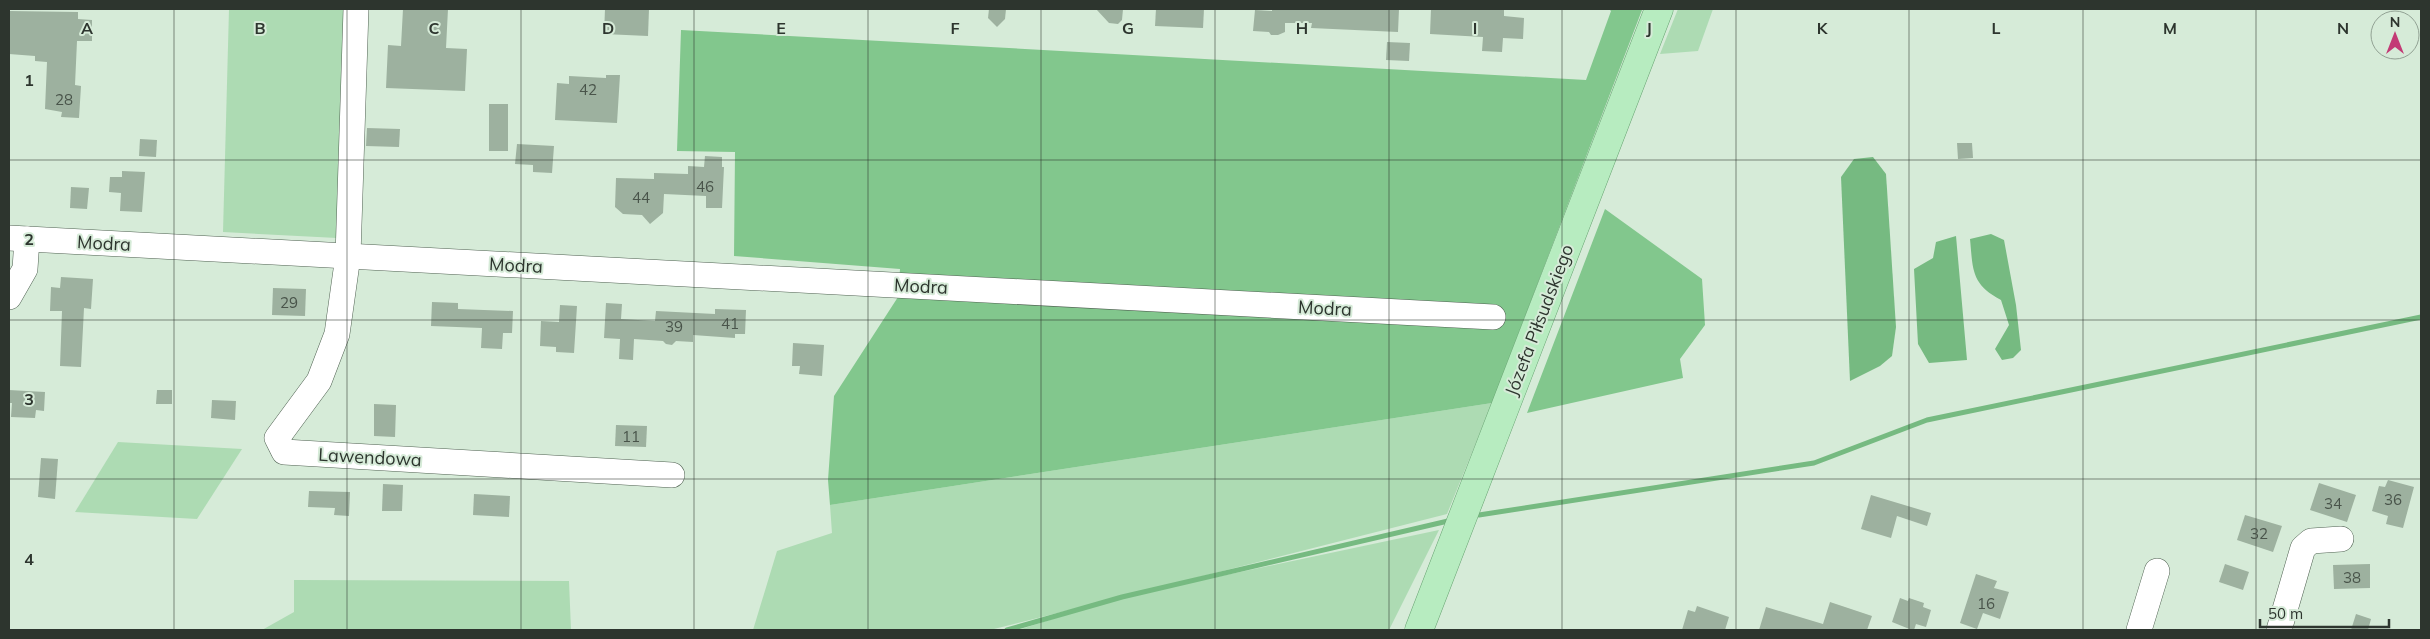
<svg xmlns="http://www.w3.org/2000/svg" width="2430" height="639" font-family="Mulish,sans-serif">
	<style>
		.green { fill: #addbb3 }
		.forest { fill: #82c78d }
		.water { fill: #76ba81 }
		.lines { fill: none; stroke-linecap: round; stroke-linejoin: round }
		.stream { stroke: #76ba81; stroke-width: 5 }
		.building { fill: #9db19f }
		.minor-casing { stroke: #506252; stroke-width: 26 }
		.major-casing { stroke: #68a472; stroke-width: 29 }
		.minor { stroke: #fff; stroke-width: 25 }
		.major { stroke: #b7ecc0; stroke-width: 28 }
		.grid { fill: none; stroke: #2d352e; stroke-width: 1; stroke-opacity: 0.55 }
		.labels { text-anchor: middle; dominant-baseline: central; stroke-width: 4; stroke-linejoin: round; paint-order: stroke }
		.number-label { font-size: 15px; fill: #49544a }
		.street-label { font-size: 18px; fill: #2d352e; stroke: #d6ebd8 }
		.grid-label { font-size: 16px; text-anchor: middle; font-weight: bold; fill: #2d352e; stroke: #d6ebd8; stroke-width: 4; stroke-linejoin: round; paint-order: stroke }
	</style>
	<rect width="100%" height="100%" fill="#d6ebd8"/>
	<!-- green -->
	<g class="green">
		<polygon points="229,9 346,9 337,238 223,232"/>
		<polygon points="1678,9 1713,9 1698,51 1660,54"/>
		<polygon points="1492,403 1447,514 990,630 753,630 777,551 832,533 830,505"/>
		<polygon points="118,442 242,449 197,519 75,512"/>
		<polygon points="1439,530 1389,630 1018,630 1122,597"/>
		<polygon points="294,580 569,581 571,630 262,630 294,612"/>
	</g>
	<!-- forest -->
	<g class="forest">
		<polygon points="1609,9 1642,10 1492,403 830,505 828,480 834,396 898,297 900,269 734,256 735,152 677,151 681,30 1586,80 1611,11"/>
		<polygon points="1605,209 1702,279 1705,325 1680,359 1683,378 1527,413"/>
	</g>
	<!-- water -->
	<g class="water">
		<polygon points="1873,157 1886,174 1896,327 1892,356 1880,366 1850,381 1841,177 1854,159"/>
		<path d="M1991,234l13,6 12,65 5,45 -8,8 -11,2 -7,-11 14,-24 -8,-25c-30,-16 -28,-30 -31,-61z"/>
		<polygon points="1956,236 1967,360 1929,363 1918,344 1914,269 1933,258 1936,242"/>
	</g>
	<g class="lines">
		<!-- stream -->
		<g class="stream">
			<polyline points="1479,515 1814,463 1927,420 2421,317"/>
			<polyline points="1007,630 1122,597 1448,521"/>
		</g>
	</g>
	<!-- building -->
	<g class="building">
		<polygon points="403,9 448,9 446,48 467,49 465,91 386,88 388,45 401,46"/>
		<polygon points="605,9 649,9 648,36 604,34"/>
		<polygon points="989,9 1006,9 1005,19 997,27 988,18"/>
		<polygon points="1096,9 1123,9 1122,20 1118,24 1109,23"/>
		<polygon points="1156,9 1204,9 1203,28 1155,26"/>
		<polygon points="1272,9 1399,9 1398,32 1311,28 1312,23 1285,23 1285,32 1278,35 1271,35 1269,32 1253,31 1255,10 1272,11"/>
		<polygon points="1431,9 1504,9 1504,16 1524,18 1523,39 1503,38 1502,52 1482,51 1483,37 1430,34"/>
		<polygon points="9,11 78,12 78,19 92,20 92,41 77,41 75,85 81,86 79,118 61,117 62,112 45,109 47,62 35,61 35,56 9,54"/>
		<polygon points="1387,42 1410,43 1409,61 1386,60"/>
		<polygon points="606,75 620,75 617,123 555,120 557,83 569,84 569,76 606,78"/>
		<rect x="489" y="104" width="19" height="47"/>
		<polygon points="367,128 400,129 399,147 366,146"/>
		<polygon points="140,139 157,140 156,157 139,156"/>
		<polygon points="1957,143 1972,143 1973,158 1958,159"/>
		<polygon points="517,144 554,146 552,173 533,172 533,165 515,164"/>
		<polygon points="705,156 722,157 722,167 724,167 722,208 706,208 706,196 664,194 663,213 650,224 642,215 623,214 615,207 616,178 654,179 654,173 688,174 688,166 704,167"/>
		<polygon points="122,171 145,172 142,212 120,211 121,193 109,192 110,177 122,177"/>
		<polygon points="71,187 89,188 87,209 70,208"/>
		<polygon points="61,277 93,279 91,309 84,308 81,367 60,366 62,311 50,311 51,287 60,288"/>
		<polygon points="273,288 306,289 305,316 272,315"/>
		<polygon points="432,302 458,303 458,309 513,311 512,333 503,333 502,349 481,348 482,328 431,326"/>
		<polygon points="606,303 622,304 621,319 655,321 656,311 715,314 715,309 746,310 745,334 735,334 735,338 693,335 693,342 676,341 672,345 666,344 663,341 634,339 633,360 619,359 620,339 604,338"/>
		<polygon points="560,305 577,306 574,353 556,352 556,347 540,346 541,321 559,322"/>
		<polygon points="793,343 824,345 822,376 799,374 800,366 792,366"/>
		<polygon points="9,390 45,392 44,411 36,410 35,418 11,417 12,403 9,403"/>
		<polygon points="157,390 172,390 172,404 156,404"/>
		<polygon points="212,400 236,401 235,420 211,418"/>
		<polygon points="374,404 396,405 395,437 374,436"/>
		<polygon points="616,425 647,426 646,447 615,446"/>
		<polygon points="41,458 58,459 55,499 38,497"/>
		<polygon points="2388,480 2414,487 2403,528 2386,524 2388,516 2372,511 2379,486 2385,487"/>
		<polygon points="2319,483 2356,495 2347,522 2310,510"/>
		<polygon points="383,484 403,485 402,511 382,511"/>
		<polygon points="309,491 350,492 349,516 334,515 335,508 308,507"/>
		<polygon points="474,494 510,496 509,517 473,515"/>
		<polygon points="1871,495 1931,513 1927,526 1897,516 1891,538 1861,529"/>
		<polygon points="2245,515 2282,526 2273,552 2237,540"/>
		<polygon points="2225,564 2249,572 2243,590 2219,582"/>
		<polygon points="2370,564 2370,588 2334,589 2333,565"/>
		<polygon points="1976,574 1997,581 1994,588 2009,592 2000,619 1983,613 1977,629 1960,623"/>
		<polygon points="1900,598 1908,601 1909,598 1924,603 1923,607 1931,610 1926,627 1916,624 1914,630 1912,630 1892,622"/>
		<polygon points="1830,602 1872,616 1867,630 1759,630 1766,607 1823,624"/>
		<polygon points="1697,606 1729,617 1725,630 1682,630 1688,610 1695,612"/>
		<polygon points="2356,614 2371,619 2368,630 2351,630"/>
	</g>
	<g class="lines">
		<!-- minor casing -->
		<g class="minor-casing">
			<g id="minor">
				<polyline points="356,9 348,256 337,334 319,381 277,438 284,452 672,475"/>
				<polyline points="9,238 1493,317"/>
				<polyline points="9,297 25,269 27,239"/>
				<polyline points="2139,630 2157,571"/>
				<polyline points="2279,630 2303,548 2311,541 2341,539"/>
			</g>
		</g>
		<!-- major casing -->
		<g class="major-casing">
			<polyline id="major" points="1419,630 1659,9"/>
		</g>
		<!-- minor -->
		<use href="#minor" class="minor"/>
		<!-- major -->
		<use href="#major" class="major"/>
	</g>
	<!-- grid -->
	<path class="grid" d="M174,9v621M347,9v621M521,9v621M694,9v621M868,9v621M1041,9v621M1215,9v621M1389,9v621M1562,9v621M1736,9v621M1909,9v621M2083,9v621M2256,9v621M9,160h2412M9,320h2412M9,479h2412"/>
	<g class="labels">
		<!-- number labels -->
		<g class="number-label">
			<text x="588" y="89">42</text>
			<text x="64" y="99">28</text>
			<text x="705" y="186">46</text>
			<text x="641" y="197">44</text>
			<text x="289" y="302">29</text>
			<text x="730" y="323">41</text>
			<text x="674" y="326">39</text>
			<text x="631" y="436">11</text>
			<text x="2393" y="499">36</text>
			<text x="2333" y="503">34</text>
			<text x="2259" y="533">32</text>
			<text x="2352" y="577">38</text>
			<text x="1986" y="603">16</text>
		</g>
		<!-- street labels -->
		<g class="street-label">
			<text transform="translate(104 243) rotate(3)">Modra</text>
			<text transform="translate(516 265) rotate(3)">Modra</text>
			<text transform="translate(921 286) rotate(3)">Modra</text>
			<text transform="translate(1325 308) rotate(3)">Modra</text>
			<text transform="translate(1539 320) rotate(-69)">Józefa Piłsudskiego</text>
			<text transform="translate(370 457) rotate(3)">Lawendowa</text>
		</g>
	</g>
	<g class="grid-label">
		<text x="87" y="34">A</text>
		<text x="260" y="34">B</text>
		<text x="434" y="34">C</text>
		<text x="608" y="34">D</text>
		<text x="781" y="34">E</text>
		<text x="955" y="34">F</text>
		<text x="1128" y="34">G</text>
		<text x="1302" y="34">H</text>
		<text x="1475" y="34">I</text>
		<text x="1649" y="34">J</text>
		<text x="1822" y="34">K</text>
		<text x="1996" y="34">L</text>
		<text x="2170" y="34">M</text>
		<text x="2343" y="34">N</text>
		<text x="29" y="86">1</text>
		<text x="29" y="245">2</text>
		<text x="29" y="405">3</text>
		<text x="29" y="565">4</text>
	</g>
	<!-- border -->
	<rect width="2430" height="639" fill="none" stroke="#2d352e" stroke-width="20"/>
	<!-- north arrow -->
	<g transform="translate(2395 35)"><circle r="24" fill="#d6ebd8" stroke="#92a294"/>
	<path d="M0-4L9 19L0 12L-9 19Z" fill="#c33a75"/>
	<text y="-8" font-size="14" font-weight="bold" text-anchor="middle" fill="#2d352e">N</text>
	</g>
	<!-- scale -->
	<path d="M2260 619v8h129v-8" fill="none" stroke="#2d352e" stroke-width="2.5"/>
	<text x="2268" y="619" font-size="15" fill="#2d352e" stroke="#d6ebd8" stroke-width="4" paint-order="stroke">50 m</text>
</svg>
